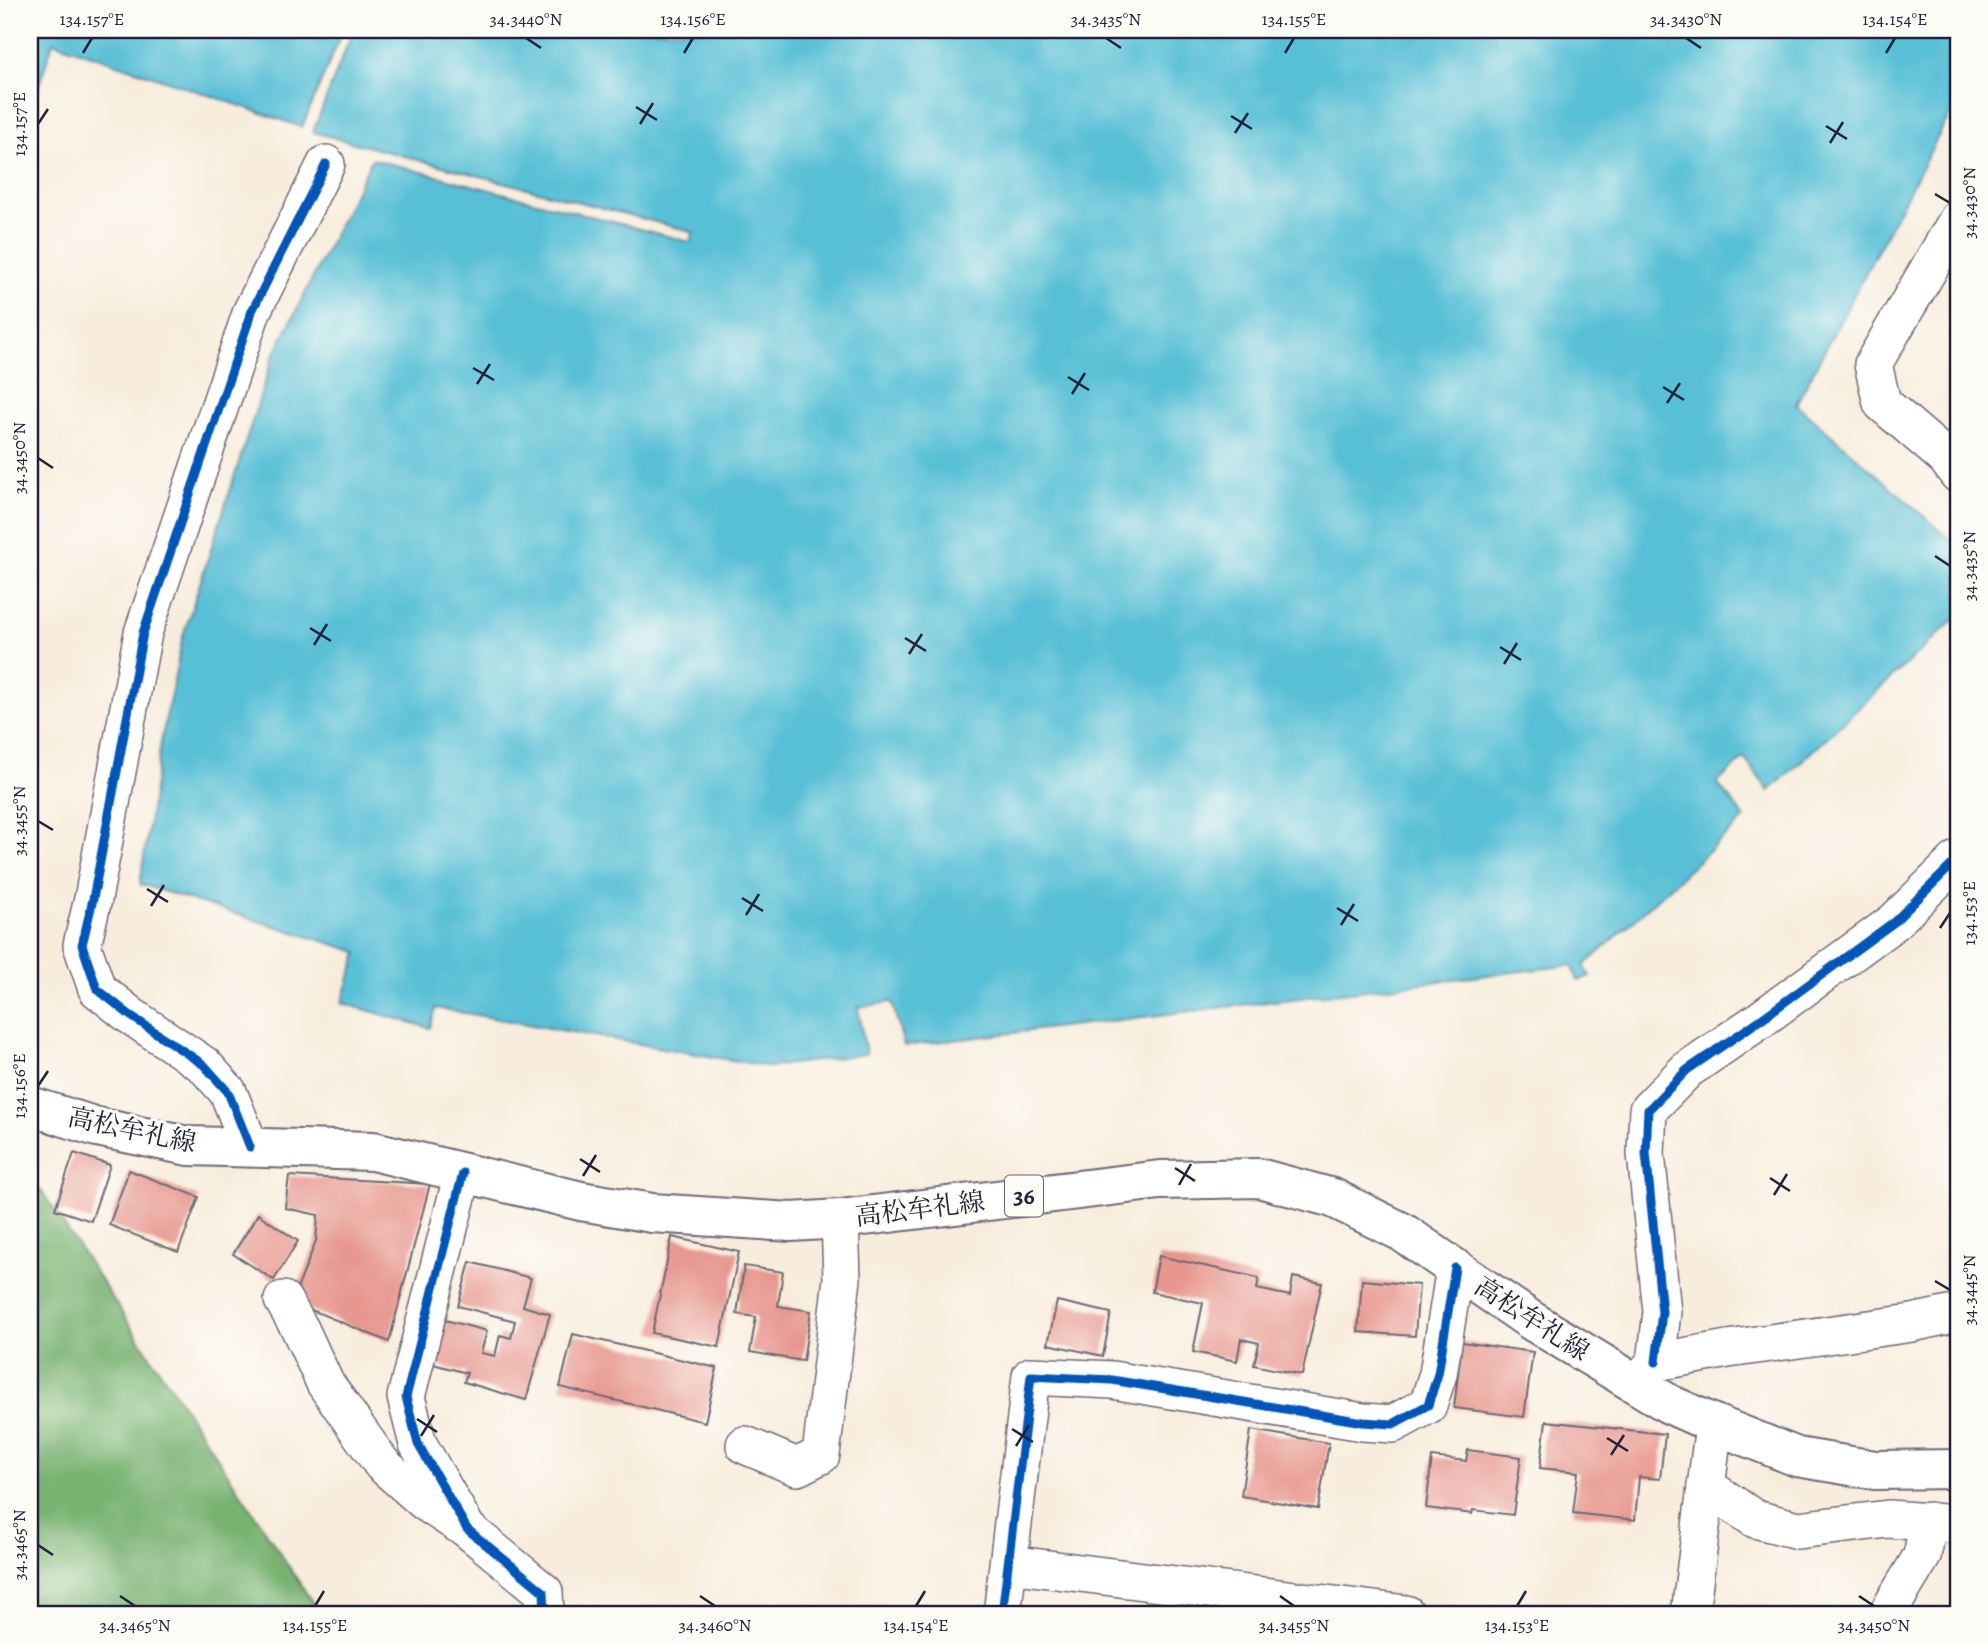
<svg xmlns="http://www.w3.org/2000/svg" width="1988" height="1644" font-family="Alegreya,'Noto Serif JP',serif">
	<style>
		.forest { fill: #79b372; stroke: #4e6a56; stroke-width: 2 }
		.water { fill: #59c0d6; stroke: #3e7188; stroke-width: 2 }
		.building { fill: #e7978e }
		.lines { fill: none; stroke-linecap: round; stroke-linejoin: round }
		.minor-casing { stroke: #6d6974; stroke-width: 40 }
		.primary-casing { stroke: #6d6974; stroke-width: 42 }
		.minor { stroke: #fff; stroke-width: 37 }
		.primary { stroke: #fff; stroke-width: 38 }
		.cycleway-casing { stroke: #fdfcf7; stroke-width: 13 }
		.cycleway { stroke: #0057b8; stroke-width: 9 }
		.ticks { fill: none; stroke: #22223b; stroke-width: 2.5 }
		.labels { text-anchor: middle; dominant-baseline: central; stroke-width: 6; stroke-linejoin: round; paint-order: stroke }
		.shield { fill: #fdfcf7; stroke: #646373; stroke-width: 2 }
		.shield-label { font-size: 24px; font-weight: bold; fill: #22223b }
		.street-label { font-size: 26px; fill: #22223b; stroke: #fdfcf7 }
		.neatline { fill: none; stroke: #22223b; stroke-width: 2.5 }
		.ticks-label { font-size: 18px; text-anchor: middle; fill: #22223b }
	</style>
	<rect width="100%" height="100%" fill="#fdfcf7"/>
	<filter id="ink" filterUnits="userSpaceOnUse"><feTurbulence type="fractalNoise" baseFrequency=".0143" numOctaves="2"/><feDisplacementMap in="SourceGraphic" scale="14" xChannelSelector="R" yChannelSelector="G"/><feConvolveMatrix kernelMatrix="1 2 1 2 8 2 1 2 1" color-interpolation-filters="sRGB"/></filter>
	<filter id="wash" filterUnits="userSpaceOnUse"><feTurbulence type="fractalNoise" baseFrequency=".00686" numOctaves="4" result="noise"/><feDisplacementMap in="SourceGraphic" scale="28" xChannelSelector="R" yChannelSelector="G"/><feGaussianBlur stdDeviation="1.57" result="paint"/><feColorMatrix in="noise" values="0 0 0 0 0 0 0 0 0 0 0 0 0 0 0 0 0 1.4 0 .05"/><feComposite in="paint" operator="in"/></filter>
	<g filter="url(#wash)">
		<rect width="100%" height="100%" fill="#f8eddd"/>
		<!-- forest -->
		<polygon class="forest" points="30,1185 41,1190 320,1614 30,1614"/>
		<!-- water -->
		<g class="water">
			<polygon points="30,30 343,30 302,127 53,42 30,113"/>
			<polygon points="353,30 1958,30 1958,99 1796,404 1958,546 1958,616 1769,791 1744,758 1717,783 1745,818 1584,966 1590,976 1578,981 1572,965 904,1046 892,1002 858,1007 866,1054 770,1067 436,1008 430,1028 342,1003 358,952 140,884 161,742 183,636 273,357 372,159 690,242 693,232 313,132"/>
		</g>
		<g id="blocks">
			<!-- building -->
			<g class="building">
				<polygon points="74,1153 110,1165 91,1221 55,1209"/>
				<polygon points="129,1170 199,1197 178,1252 109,1225"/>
				<polygon points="289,1176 430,1184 389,1342 292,1302 316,1241 318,1215 285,1208"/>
				<polygon points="258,1214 298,1241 274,1280 233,1254"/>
				<polygon points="672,1237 739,1252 719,1347 652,1333"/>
				<polygon points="1159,1256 1259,1278 1257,1289 1290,1296 1293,1277 1322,1283 1302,1375 1254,1365 1259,1343 1241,1339 1237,1361 1193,1352 1203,1303 1152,1292"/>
				<polygon points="470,1262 531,1278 523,1306 550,1314 526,1400 464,1382 467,1373 433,1364 445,1320 487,1331 481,1353 495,1356 500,1335 511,1338 515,1321 458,1306"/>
				<polygon points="744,1266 783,1272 778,1306 811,1311 803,1361 750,1352 756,1317 737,1314"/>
				<polygon points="1362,1280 1419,1285 1415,1336 1358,1332"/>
				<polygon points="1057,1301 1111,1313 1103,1356 1048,1344"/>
				<polygon points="573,1334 717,1368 705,1422 560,1387"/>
				<polygon points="1462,1342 1533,1352 1524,1417 1454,1408"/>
				<polygon points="1546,1421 1665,1434 1660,1479 1639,1477 1635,1520 1573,1513 1578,1472 1540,1468"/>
				<polygon points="1251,1430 1329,1443 1318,1509 1241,1496"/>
				<polygon points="1468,1450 1521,1457 1513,1515 1473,1510 1472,1514 1426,1508 1432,1457 1466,1461"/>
			</g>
		</g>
	</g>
	<g filter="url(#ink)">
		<use href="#blocks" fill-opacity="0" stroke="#6d6974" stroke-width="2"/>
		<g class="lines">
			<!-- minor casing -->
			<g class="minor-casing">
				<g id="minor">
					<polyline points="1958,219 1873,364 1882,403 1946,458 1958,474"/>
					<polyline points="250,1147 228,1092 204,1065 131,1016 97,989 82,945 93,899 143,633 252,311 326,164"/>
					<polyline points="463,1173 406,1397 418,1444 467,1529 544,1592 545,1614"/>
					<polyline points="283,1300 300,1329 325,1383 382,1464 425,1502 460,1525"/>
					<polyline points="1656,1362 1662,1312 1646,1153 1648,1110 1687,1070 1760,1020 1894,922 1958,859"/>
					<polyline points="1641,1378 1656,1362 1728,1349 1912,1323 1958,1313"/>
					<polyline points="745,1445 797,1467 821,1455 842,1279 840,1219"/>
					<polyline points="1706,1486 1755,1519 1798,1530 1888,1519 1958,1524"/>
					<polyline points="1009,1564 1406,1614"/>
					<polyline points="1002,1614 1031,1376 1112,1380 1363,1422 1393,1424 1428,1405 1438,1374 1455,1268"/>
					<polyline points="1690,1614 1714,1424"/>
					<polyline points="1887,1614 1922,1556 1929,1521"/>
				</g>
			</g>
			<!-- primary casing -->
			<g class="primary-casing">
				<polyline id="primary" points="30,1106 97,1127 188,1146 373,1151 581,1201 652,1213 791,1222 840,1219 1160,1180 1259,1178 1333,1198 1402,1232 1532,1321 1669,1404 1714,1424 1797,1457 1875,1470 1958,1469"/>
			</g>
			<!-- minor -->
			<use href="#minor" class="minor"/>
			<!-- primary -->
			<use href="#primary" class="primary"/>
			<!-- cycleway casing -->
			<g class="cycleway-casing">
				<g id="cycleway">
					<polyline points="250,1147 228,1092 204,1065 131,1016 97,989 82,945 93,899 143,633 252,311 326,164"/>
					<polyline points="463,1173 406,1397 418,1444 467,1529 544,1592 545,1614"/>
					<polyline points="1656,1362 1662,1312 1646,1153 1648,1110 1687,1070 1760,1020 1894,922 1958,859"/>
					<polyline points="1002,1614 1031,1376 1112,1380 1363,1422 1393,1424 1428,1405 1438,1374 1455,1268"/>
				</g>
			</g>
			<!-- cycleway -->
			<use href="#cycleway" class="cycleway"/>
		</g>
	</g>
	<!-- ticks -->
	<path class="ticks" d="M526,38l15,10M1106,38l15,10M1686,38l15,10M83,53l9,-15M684,53l9,-15M1285,53l9,-15M1886,53l9,-15M636,107l21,13M1231,116l21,13M38,124l10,-15M640,124l13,-21M1826,126l21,13M1235,133l13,-20M1830,143l13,-21M1935,194l15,9M473,368l21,12M1068,377l21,13M477,384l13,-20M1663,387l21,13M1072,394l13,-21M1667,403l13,-20M38,458l15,10M1935,556l15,10M310,628l21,13M905,638l21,13M314,645l13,-21M1500,647l21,13M909,654l13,-20M1504,664l13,-21M38,821l15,9M147,889l21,13M742,898l21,13M151,906l13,-21M1337,908l21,13M746,915l13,-21M1341,925l13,-21M1940,928l10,-15M38,1086l10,-15M580,1159l20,13M1175,1168l20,13M583,1176l13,-21M1770,1178l20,13M1179,1185l12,-21M1774,1195l13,-21M1935,1281l15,9M417,1419l20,13M1012,1429l21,13M421,1436l13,-21M1607,1438l21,13M1016,1446l13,-21M1611,1455l13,-20M38,1545l15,10M120,1596l15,10M700,1596l15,10M1280,1596l14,10M1859,1596l15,10M315,1606l9,-15M916,1606l9,-15M1517,1606l9,-15"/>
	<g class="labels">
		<!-- shield labels -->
		<rect class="shield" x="1005" y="1175.5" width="38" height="41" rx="5"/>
		<g class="shield-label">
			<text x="1024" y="1196">36</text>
		</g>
		<!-- street labels -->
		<g class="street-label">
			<text transform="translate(132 1130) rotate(12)">高松牟礼線</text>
			<text transform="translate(920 1209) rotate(-7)">高松牟礼線</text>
			<text transform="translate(1532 1319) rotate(33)">高松牟礼線</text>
		</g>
	</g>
	<!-- margin -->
	<rect width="1988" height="1644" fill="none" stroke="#fdfcf7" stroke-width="77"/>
	<rect x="38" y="38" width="1912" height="1568" class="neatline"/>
	<g class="ticks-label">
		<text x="92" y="25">134.157°E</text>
		<text x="526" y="25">34.3440°N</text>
		<text x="693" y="25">134.156°E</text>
		<text x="1106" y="25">34.3435°N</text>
		<text x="1294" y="25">134.155°E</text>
		<text x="1686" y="25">34.3430°N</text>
		<text x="1895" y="25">134.154°E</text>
		<text transform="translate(19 124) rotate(-90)" y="6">134.157°E</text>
		<text transform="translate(1969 203) rotate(-90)" y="6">34.3430°N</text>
		<text transform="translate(19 458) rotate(-90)" y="6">34.3450°N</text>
		<text transform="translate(1969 566) rotate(-90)" y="6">34.3435°N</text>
		<text transform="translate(19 821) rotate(-90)" y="6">34.3455°N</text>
		<text transform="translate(1969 913) rotate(-90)" y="6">134.153°E</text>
		<text transform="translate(19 1086) rotate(-90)" y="6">134.156°E</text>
		<text transform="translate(1969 1290) rotate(-90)" y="6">34.3445°N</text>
		<text transform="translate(19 1545) rotate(-90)" y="6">34.3465°N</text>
		<text x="135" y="1631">34.3465°N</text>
		<text x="315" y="1631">134.155°E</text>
		<text x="715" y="1631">34.3460°N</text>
		<text x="916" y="1631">134.154°E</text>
		<text x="1294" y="1631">34.3455°N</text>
		<text x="1517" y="1631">134.153°E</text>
		<text x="1874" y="1631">34.3450°N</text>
	</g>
</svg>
